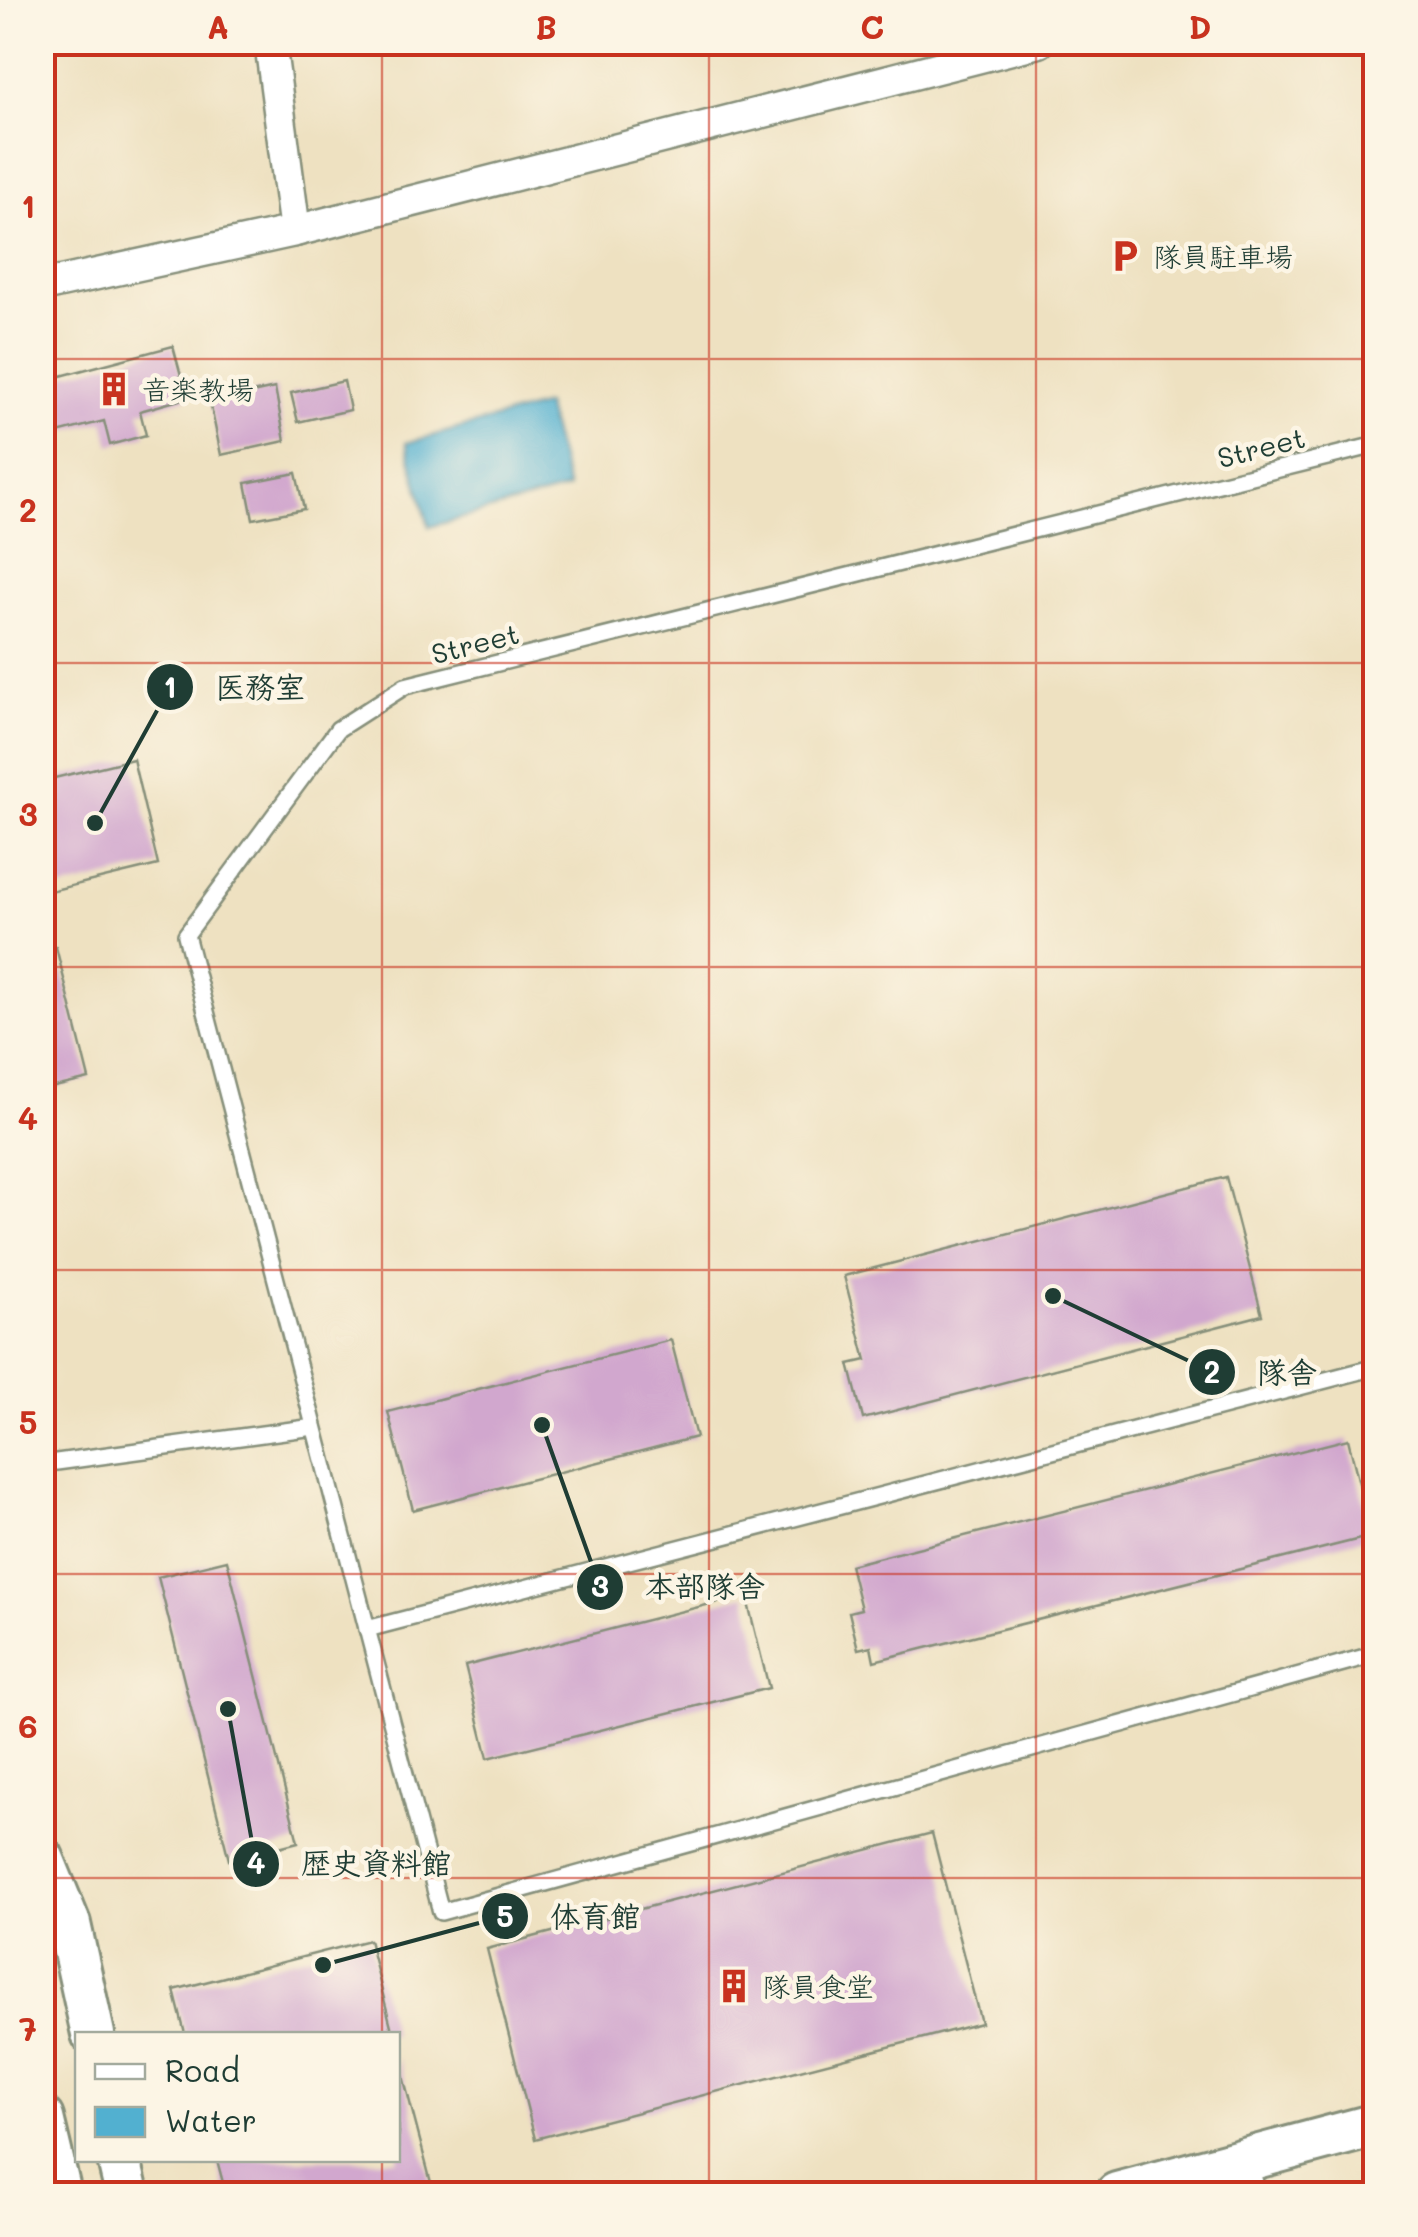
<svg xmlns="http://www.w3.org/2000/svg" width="1418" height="2237" font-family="Mali,'Klee One',sans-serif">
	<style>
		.water { fill: #52b0d0; stroke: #387682; stroke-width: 2.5 }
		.building { fill: #d1a7ce }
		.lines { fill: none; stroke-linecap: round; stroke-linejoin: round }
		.lane-casing { stroke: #868f7a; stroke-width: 20 }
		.street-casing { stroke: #868f7a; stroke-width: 35 }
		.secondary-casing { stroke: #868f7a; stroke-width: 48 }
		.lane { stroke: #fff; stroke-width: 15 }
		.street { stroke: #fff; stroke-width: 30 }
		.secondary { stroke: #fff; stroke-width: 42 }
		.grid { fill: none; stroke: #c8321e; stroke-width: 2.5; stroke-opacity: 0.55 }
		.labels { text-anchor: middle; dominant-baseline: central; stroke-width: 9; stroke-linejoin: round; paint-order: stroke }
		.poi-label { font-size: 28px; fill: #1f3d34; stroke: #fcf5e5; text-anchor: start }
		.street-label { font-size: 28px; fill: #1f3d34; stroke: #fcf5e5 }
		.leader { fill: none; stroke: #1f3d34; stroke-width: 4 }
		.callout-dot { fill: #1f3d34; stroke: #fcf5e5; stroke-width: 4 }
		.mark-label { font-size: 30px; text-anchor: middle; font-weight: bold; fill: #fff }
		.callout-label { font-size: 30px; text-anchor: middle; font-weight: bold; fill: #1f3d34; stroke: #fcf5e5; stroke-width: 9; stroke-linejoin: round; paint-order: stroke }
		.neatline { fill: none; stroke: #c8321e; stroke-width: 4 }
		.grid-label { font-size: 32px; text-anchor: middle; font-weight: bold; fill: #c8321e }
	</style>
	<rect width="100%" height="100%" fill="#fcf5e5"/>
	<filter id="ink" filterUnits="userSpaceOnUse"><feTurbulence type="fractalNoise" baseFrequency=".01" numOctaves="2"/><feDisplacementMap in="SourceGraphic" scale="20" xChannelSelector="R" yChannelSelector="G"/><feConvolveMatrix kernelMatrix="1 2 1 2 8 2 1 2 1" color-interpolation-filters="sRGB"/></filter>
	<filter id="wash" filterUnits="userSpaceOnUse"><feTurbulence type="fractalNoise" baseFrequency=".0048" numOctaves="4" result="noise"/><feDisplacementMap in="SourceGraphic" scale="40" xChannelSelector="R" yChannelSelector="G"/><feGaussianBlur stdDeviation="2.25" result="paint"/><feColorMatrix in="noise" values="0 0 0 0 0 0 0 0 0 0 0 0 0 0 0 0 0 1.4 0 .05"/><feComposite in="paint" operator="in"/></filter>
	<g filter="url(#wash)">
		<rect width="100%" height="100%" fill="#eee1c1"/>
		<!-- water -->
		<polygon class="water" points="545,405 568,489 429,527 406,443"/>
		<g id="blocks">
			<!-- building -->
			<g class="building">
				<polygon points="173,346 187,398 140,411 146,435 110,445 104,421 42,437 42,381"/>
				<polygon points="344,381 350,410 298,422 291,393"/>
				<polygon points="275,388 285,441 221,455 210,402"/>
				<polygon points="296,473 304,509 253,519 246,483"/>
				<polygon points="133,759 158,865 42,893 42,781"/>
				<polygon points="56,947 89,1079 42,1090 42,950"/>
				<polygon points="1226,1177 1262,1315 863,1419 849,1364 866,1360 844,1276"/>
				<polygon points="671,1340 696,1437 413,1510 388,1412"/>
				<polygon points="1348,1439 1372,1536 874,1661 871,1646 858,1649 849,1612 861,1609 850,1565"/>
				<polygon points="227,1560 298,1842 229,1860 158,1577"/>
				<polygon points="746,1595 769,1688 488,1758 465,1666"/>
				<polygon points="932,1833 981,2023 535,2139 487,1949"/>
				<polygon points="369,1940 393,2034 185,2034 174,1990"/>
				<polygon points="398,2057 434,2194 226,2194 217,2160 398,2160"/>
			</g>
		</g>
	</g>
	<g filter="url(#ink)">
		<use href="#blocks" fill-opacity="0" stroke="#868f7a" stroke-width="2.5"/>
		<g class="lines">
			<!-- lane casing -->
			<g class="lane-casing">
				<g id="lane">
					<polyline points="1376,445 405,686 338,729 186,935 441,1912 1376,1654"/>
					<polyline points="42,1464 314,1427"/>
					<polyline points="367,1629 1376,1367"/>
				</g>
			</g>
			<!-- street casing -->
			<g class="street-casing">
				<g id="street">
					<polyline points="270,42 295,231"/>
					<polyline points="42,286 295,231 1039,42"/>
					<polyline points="1242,2161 1250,2194"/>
				</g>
			</g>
			<!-- secondary casing -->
			<g class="secondary-casing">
				<g id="secondary">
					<polyline points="42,1858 69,1924 93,2034"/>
					<polyline points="42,2118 60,2194"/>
					<polyline points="119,2160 127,2194"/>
					<polyline points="1117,2194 1376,2125"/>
				</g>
			</g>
			<!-- lane -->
			<use href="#lane" class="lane"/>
			<!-- street -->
			<use href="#street" class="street"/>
			<!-- secondary -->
			<use href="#secondary" class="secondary"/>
		</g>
	</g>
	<!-- grid -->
	<path class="grid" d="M382,42v1992M709,42v2152M1036,42v2152M42,359h1334M42,663h1334M42,967h1334M42,1270h1334M42,1574h1334M42,1878h1334M382,2160v34"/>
	<!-- icons -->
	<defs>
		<g id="parking-bare" transform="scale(2.7)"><path d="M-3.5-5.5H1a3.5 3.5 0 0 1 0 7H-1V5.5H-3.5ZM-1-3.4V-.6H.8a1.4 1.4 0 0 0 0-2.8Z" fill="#c8321e" stroke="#fcf5e5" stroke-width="2.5" paint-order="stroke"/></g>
		<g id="building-bare" transform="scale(2.7)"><path d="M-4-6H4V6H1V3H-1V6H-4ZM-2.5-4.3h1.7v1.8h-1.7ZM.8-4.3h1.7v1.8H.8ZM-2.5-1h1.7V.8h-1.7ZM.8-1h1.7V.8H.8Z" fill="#c8321e" stroke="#fcf5e5" stroke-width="2.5" paint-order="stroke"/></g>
	</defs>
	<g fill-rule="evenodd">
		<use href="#parking-bare" x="1125" y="256"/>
		<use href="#building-bare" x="114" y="389"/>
		<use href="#building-bare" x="734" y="1986"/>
	</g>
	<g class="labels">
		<!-- poi labels -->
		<g class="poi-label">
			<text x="1153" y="256">隊員駐車場</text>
			<text x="142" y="389">音楽教場</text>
			<text x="762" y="1986">隊員食堂</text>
		</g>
		<!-- street labels -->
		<g class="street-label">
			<text transform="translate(1261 447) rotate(-14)">Street</text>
			<text transform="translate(475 643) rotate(-14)">Street</text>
		</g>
	</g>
	<!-- callouts -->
	<path class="leader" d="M95 823L170 687M1053 1296L1212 1372M542 1425L600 1587M228 1709L256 1864M323 1965L505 1916"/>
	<g class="callout-dot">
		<circle cx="95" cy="823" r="10"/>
		<circle cx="1053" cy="1296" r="10"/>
		<circle cx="542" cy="1425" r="10"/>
		<circle cx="228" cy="1709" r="10"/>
		<circle cx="323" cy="1965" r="10"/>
		<circle cx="170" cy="687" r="25"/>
		<circle cx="1212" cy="1372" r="25"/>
		<circle cx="600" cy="1587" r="25"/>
		<circle cx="256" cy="1864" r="25"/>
		<circle cx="505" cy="1916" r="25"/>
	</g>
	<g class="mark-label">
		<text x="170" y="698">1</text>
		<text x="1212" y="1383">2</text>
		<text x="600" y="1597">3</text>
		<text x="256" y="1874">4</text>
		<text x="505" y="1927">5</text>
	</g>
	<g class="callout-label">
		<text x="260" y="698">医務室</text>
		<text x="1287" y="1383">隊舎</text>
		<text x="705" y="1597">本部隊舎</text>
		<text x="376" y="1874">歴史資料館</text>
		<text x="595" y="1927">体育館</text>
	</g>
	<!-- margin -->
	<rect width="1418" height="2237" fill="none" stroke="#fcf5e5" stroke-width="110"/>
	<!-- legend -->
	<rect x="75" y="2032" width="325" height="130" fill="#fcf5e5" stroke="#a4ab9e" stroke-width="2.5"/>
	<rect x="95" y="2064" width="50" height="15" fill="#ffffff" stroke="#a4ab9e" stroke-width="2.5"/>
	<text x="165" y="2082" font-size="30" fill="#1f3d34">Road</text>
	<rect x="95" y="2107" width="50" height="30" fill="#52b0d0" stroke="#a4ab9e" stroke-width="2.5"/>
	<text x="165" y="2132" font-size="30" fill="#1f3d34">Water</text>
	<rect x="55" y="55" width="1308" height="2127" class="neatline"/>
	<g class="grid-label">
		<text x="218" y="39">A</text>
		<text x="546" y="39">B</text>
		<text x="872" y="39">C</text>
		<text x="1200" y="39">D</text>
		<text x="28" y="218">1</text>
		<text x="28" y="522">2</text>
		<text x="28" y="826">3</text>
		<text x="28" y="1130">4</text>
		<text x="28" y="1434">5</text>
		<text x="28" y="1738">6</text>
		<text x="28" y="2041">7</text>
	</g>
</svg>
